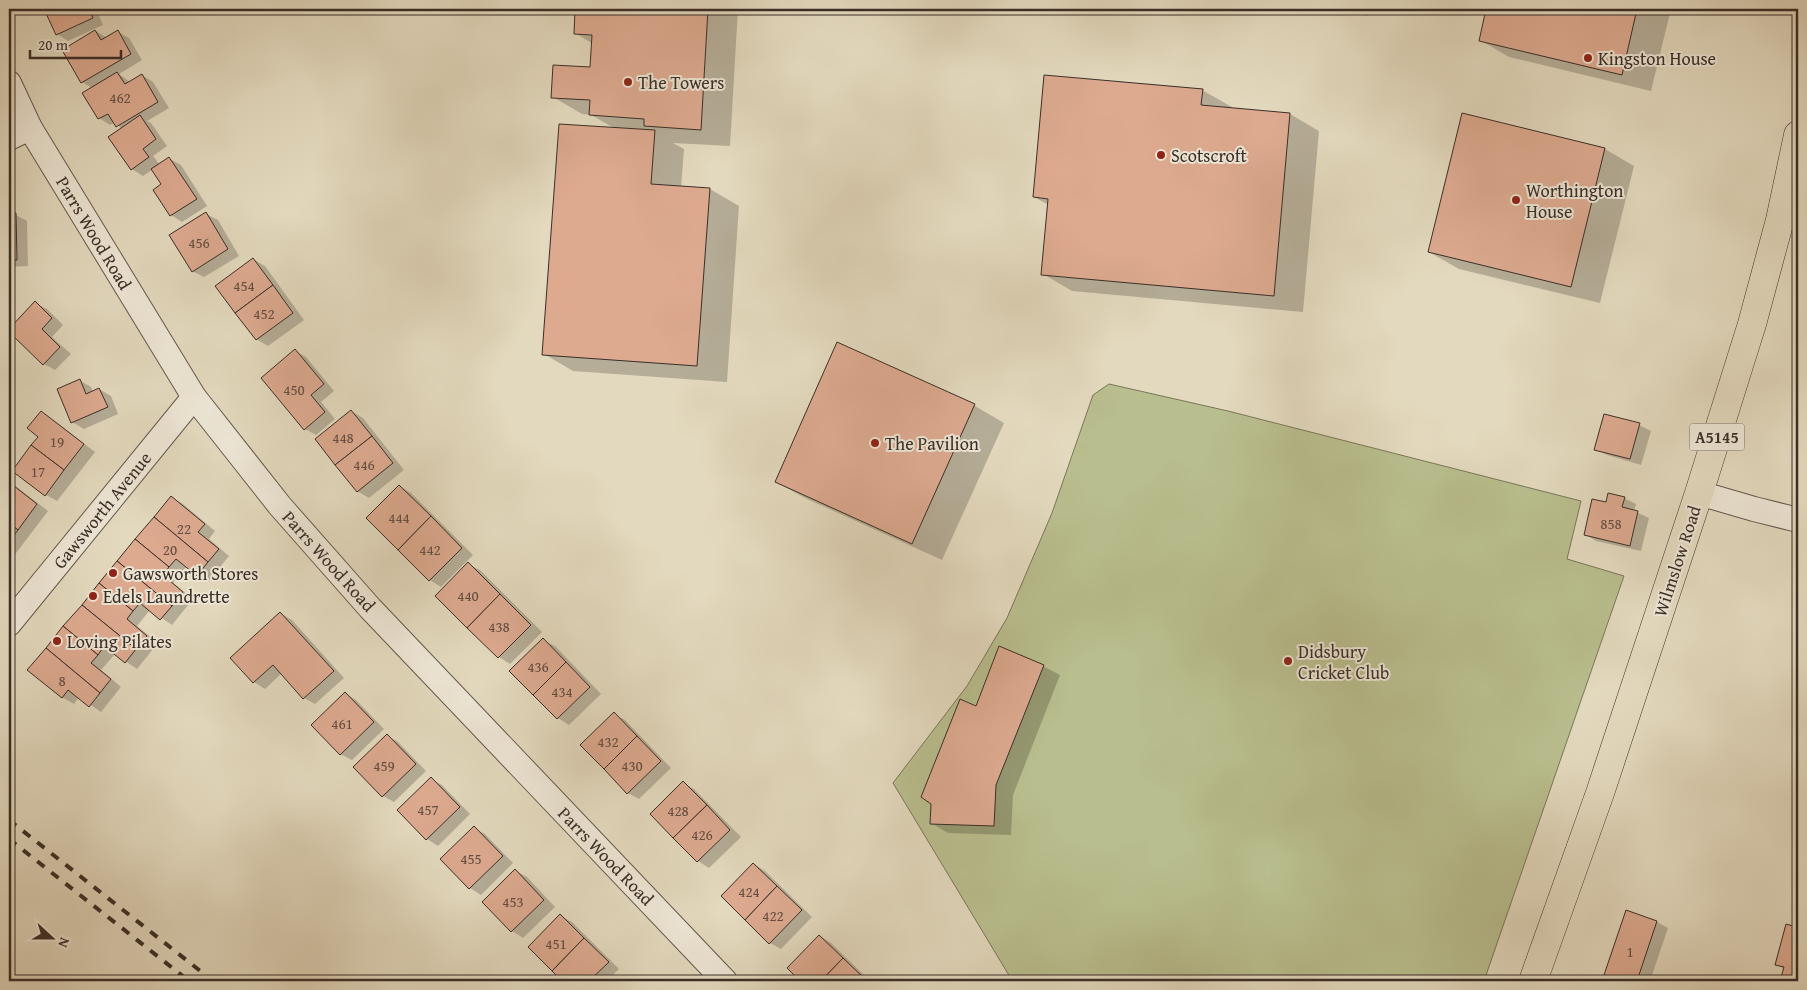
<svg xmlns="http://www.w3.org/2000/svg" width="1807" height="990" font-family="'Gentium Book Plus',serif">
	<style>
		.green { fill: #b9be8e; stroke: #7a765b }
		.shadow { fill: #0003 }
		.building { fill: #ddaa90; stroke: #3a2e28 }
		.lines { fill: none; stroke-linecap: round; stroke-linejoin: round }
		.street-casing { stroke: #64594e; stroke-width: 26 }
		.primary-casing { stroke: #3a2e28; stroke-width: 29 }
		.street { stroke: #ede6d5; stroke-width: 24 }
		.primary { stroke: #e3d9be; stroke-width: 28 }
		.rail { stroke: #3a2e28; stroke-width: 4; stroke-dasharray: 9 9; stroke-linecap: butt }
		.poi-dot { fill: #8f2418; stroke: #ede6d5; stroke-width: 2 }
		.labels { text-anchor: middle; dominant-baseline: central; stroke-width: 4; stroke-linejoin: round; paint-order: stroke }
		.number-label { font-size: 15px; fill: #634d42 }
		.shield { fill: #ede6d5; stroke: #70655c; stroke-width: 1 }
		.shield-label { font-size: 16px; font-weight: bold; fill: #3a2e28 }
		.poi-label { font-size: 18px; fill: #3a2e28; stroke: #ede6d5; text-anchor: start }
		.street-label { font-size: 18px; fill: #3a2e28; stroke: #ede6d5 }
	</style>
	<rect width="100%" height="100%" fill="#e3d9be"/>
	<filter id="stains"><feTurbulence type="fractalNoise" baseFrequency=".004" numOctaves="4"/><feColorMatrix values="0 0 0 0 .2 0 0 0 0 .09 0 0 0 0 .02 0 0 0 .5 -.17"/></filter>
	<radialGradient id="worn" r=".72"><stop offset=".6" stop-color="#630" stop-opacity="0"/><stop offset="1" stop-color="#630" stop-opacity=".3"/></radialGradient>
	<!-- green -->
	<polygon class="green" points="1109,384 1228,411 1581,501 1567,559 1624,576 1484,981 1014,981 1010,977 893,783 967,686 1007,618 1052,513 1093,395"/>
	<!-- shadow -->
	<g class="shadow">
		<polygon points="45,9 96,9 103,25 68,41 57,34"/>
		<polygon points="576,9 738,9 730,146 673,143 684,149 681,188 710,189 739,206 727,382 573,371 544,354 616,129 591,115 582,114 553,97 591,68 593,44 575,33"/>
		<polygon points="1336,9 1368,9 1367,16"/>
		<polygon points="1488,9 1671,9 1651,91 1509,57 1480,40"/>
		<polygon points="96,31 107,38 118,32 129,38 142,60 119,74 130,82 142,75 153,82 169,108 147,121 151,123 167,146 153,156 160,165 170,159 181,165 207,206 182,222 171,215 163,185 153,169 143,176 132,169 122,129 115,122 110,125 99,118 92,88 82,82 64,50"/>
		<polygon points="1202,90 1232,107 1232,109 1290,114 1319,131 1303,312 1072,291 1043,274 1049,205 1034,197"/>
		<polygon points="1463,114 1605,149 1634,166 1600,303 1459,269 1429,252"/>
		<polygon points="206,214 218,220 239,256 204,277 192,271"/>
		<polygon points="9,215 16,215 27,221 28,266 9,267"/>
		<polygon points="253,259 265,266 304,320 268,346 256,339"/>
		<polygon points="35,303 47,309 63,325 52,337 71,354 55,370 44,364"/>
		<polygon points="838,344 975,406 1004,423 942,560 805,498 776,482"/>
		<polygon points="295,351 306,357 334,391 321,402 335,419 316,435 305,429"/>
		<polygon points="79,380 91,387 93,392 99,389 111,396 118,414 84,429 72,422"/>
		<polygon points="351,411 363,418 404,470 369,498 357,491"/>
		<polygon points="41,413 52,419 95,452 57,501 46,495 40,436"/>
		<polygon points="1639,425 1651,431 1641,465 1607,455 1596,449"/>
		<polygon points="9,481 48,511 10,561 9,560"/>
		<polygon points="400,486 411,493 473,555 441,587 430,580"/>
		<polygon points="171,497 183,504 215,531 209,539 229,556 208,582 187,566 180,574 173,583 193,599 172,625 150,610 137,626 158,643 137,669 115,654 101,670 121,687 101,712 79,697 74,704 62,697"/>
		<polygon points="1624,498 1636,504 1634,511 1649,518 1641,551 1596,541 1585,534 1607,503"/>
		<polygon points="468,564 480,570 542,632 510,664 499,657"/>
		<polygon points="280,613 292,620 344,678 315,704 304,698 282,673 265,689 254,682"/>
		<polygon points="543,640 555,646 601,694 569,725 558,718"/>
		<polygon points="1043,666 1060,675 1013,795 1011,835 948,833 931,823 976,707"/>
		<polygon points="345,693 356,700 384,729 352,760 340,754"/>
		<polygon points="614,714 625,720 671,768 639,799 628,793"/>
		<polygon points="387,735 398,742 426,771 394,802 383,796"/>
		<polygon points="431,779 442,785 470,814 438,846 427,839"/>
		<polygon points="683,783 694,789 741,837 709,868 698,861 651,814"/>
		<polygon points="474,828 485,834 513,863 481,895 470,888"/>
		<polygon points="754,864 765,871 812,917 781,949 770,943"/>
		<polygon points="516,871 527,877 555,907 523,938 512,931"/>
		<polygon points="1627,911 1657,922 1668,928 1650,981 1603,981"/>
		<polygon points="1798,913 1798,981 1781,981 1784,969 1777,964 1794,928"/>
		<polygon points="561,916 572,922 619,969 607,981 564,981 529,947"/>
		<polygon points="820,936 831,943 870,981 802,981 788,968"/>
	</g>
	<!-- building -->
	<g class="building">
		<polygon points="44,9 88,9 93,18 56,35"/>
		<polygon points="575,9 708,9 701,130 644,126 644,119 589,115 590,100 551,98 553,65 590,67 592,35 574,34"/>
		<polygon points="1486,9 1637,9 1622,75 1479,41"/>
		<polygon points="95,30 101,40 118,30 131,54 81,83 62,50"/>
		<polygon points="117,72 125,84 142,74 158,102 116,127 108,114 98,119 82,93"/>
		<polygon points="1044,75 1203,89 1201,105 1290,113 1274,296 1041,275 1048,199 1033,197"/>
		<polygon points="1462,113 1605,148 1571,287 1428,252"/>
		<polygon points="140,115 156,139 143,149 149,157 131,170 108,137"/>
		<polygon points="559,124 655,130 651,184 710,188 697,366 542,355"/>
		<polygon points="169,157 197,199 170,216 153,190 161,184 151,169"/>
		<polygon points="206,212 228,249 192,272 169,235"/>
		<polygon points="16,213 17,260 9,261 9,214"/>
		<polygon points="253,258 273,285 235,313 215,286"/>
		<polygon points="273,285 293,313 256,340 235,313"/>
		<polygon points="35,301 52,318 42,329 60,347 43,365 9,332 9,329"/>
		<polygon points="837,342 975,404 912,544 775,482"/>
		<polygon points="295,349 324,384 311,395 325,412 304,430 261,378"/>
		<polygon points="80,379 86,394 99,388 108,407 71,423 57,389"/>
		<polygon points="351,410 372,436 335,465 315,439"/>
		<polygon points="41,411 84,444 64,470 31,445 38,437 27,428"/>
		<polygon points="1604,414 1640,423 1630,459 1594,450"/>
		<polygon points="372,436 393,463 357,492 335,465"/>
		<polygon points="31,445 64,470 45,496 12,471"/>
		<polygon points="1798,464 1798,480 1794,479"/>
		<polygon points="9,482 37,504 18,530 9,523"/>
		<polygon points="399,485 431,516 398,550 366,518"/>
		<polygon points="1608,493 1625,497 1622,507 1638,511 1630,546 1584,535 1592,499 1606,502"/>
		<polygon points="171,496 205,524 198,532 219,549 208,562 154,517"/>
		<polygon points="431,516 462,548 429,581 398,550"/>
		<polygon points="154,517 208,562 197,576 176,559 169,567 135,539"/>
		<polygon points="9,523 18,530 9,542"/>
		<polygon points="135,539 169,567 163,575 183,592 172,606 117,561"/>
		<polygon points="117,561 172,606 160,620 140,603 133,611 99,583"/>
		<polygon points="468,562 500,594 467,628 435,596"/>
		<polygon points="99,583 133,611 127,619 147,636 136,649 82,605"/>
		<polygon points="500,594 531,625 498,658 467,628"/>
		<polygon points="82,605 136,649 125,663 104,646 98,655 63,626"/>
		<polygon points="280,612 334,671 303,699 273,665 253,683 230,658"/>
		<polygon points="63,626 98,655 91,663 111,679 100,693 46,648"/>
		<polygon points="543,638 566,662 533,695 509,671"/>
		<polygon points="999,646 1044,665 996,785 994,826 930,824 931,804 921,797 960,699 976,706"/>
		<polygon points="46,648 100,693 89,707 68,690 62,698 27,670"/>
		<polygon points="566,662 590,687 557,719 533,695"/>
		<polygon points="345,692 374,722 340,755 311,725"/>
		<polygon points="614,712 637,736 604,769 580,745"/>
		<polygon points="387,734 416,764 382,797 353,767"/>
		<polygon points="637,736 661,761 627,794 604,769"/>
		<polygon points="431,777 460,807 426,840 397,810"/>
		<polygon points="683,781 707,805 673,838 650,814"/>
		<polygon points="707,805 730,830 697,862 673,838"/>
		<polygon points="474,826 503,856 469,889 440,859"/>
		<polygon points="753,863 777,886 745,920 721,896"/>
		<polygon points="515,869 544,900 511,932 482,902"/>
		<polygon points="777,886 802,910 769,944 745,920"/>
		<polygon points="1798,909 1798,981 1780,981 1784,967 1775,965 1786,924 1793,926"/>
		<polygon points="1626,910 1657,921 1637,981 1602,981"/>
		<polygon points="560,914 584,938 552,971 528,947"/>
		<polygon points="819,935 843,958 821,981 800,981 787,968"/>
		<polygon points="584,938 609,962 589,981 562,981 552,971"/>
		<polygon points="843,958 867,981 821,981"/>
	</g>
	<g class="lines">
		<!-- street casing -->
		<g class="street-casing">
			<g id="street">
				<polyline points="9,83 30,128 194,397 280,506 370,608 725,981"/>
				<polyline points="9,138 30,128"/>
				<polyline points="1699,493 1754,509 1798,520"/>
				<polyline points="9,624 194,397"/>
			</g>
		</g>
		<!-- primary casing -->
		<g class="primary-casing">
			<polyline id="primary" points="1533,981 1600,793 1699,493 1752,324 1780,220 1798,135"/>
		</g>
		<!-- street -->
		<use href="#street" class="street"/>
		<!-- primary -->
		<use href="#primary" class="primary"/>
		<!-- rail -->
		<g class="rail">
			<polyline points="9,820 213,981"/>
			<polyline points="9,839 189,981"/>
		</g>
	</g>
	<!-- markers -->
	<g class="poi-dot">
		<circle cx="1588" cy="58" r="5"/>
		<circle cx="628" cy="82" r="5"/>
		<circle cx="1161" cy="155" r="5"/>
		<circle cx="1516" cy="200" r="5"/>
		<circle cx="875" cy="443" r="5"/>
		<circle cx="113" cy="573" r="5"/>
		<circle cx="93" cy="596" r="5"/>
		<circle cx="57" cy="641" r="5"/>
		<circle cx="1288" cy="661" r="5"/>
	</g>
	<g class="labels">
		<!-- number labels -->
		<g class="number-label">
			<text x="120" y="97">462</text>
			<text x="199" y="242">456</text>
			<text x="244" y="285">454</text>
			<text x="264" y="313">452</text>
			<text x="294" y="389">450</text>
			<text x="343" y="437">448</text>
			<text x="57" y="441">19</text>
			<text x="364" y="464">446</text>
			<text x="38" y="471">17</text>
			<text x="399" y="517">444</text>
			<text x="1611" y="523">858</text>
			<text x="184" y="528">22</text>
			<text x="170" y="549">20</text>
			<text x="430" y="549">442</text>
			<text x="468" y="595">440</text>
			<text x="499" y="626">438</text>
			<text x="538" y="666">436</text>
			<text x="62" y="680">8</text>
			<text x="562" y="691">434</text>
			<text x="342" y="723">461</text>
			<text x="608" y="741">432</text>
			<text x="384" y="765">459</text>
			<text x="632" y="765">430</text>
			<text x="428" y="809">457</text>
			<text x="678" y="810">428</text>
			<text x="702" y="834">426</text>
			<text x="471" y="858">455</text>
			<text x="749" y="891">424</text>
			<text x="513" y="901">453</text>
			<text x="773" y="915">422</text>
			<text x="556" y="943">451</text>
			<text x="1630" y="951">1</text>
		</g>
		<!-- shield labels -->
		<rect class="shield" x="1689.5" y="423.5" width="55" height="27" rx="4"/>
		<g class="shield-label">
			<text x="1717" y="437">A5145</text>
		</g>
		<!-- poi labels -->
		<g class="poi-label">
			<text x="1598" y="58">Kingston House</text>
			<text x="638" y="82">The Towers</text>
			<text x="1171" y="155">Scotscroft</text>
			<text x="1526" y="190">Worthington<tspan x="1526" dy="21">House</tspan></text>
			<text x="885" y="443">The Pavilion</text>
			<text x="123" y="573">Gawsworth Stores</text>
			<text x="103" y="596">Edels Laundrette</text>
			<text x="67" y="641">Loving Pilates</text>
			<text x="1298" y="651">Didsbury<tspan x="1298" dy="21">Cricket Club</tspan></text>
		</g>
		<!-- street labels -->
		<g class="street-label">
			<text transform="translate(94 233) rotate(59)">Parrs Wood Road</text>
			<text transform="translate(102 510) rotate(-51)">Gawsworth Avenue</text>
			<text transform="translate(329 561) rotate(48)">Parrs Wood Road</text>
			<text transform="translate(1677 561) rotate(-72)">Wilmslow Road</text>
			<text transform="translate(606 856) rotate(46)">Parrs Wood Road</text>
		</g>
	</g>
	<!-- margin -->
	<rect width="1807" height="990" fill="none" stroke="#e3d9be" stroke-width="30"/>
	<rect x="10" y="10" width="1787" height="970" fill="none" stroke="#3a2e28" stroke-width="2.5"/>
	<rect x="15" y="15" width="1777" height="960" fill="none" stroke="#3a2e28"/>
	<!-- north arrow -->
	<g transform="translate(52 938) rotate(111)" stroke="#ede6d5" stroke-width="4" paint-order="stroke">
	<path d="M0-4L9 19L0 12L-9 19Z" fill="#3a2e28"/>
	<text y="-8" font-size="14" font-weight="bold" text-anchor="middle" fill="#3a2e28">N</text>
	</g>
	<!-- scale -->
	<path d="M30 50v8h91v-8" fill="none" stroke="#3a2e28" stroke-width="2.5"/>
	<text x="38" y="50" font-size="15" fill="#3a2e28" stroke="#ede6d5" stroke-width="4" paint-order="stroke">20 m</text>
	<rect width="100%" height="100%" filter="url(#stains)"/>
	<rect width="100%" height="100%" fill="url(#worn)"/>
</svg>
